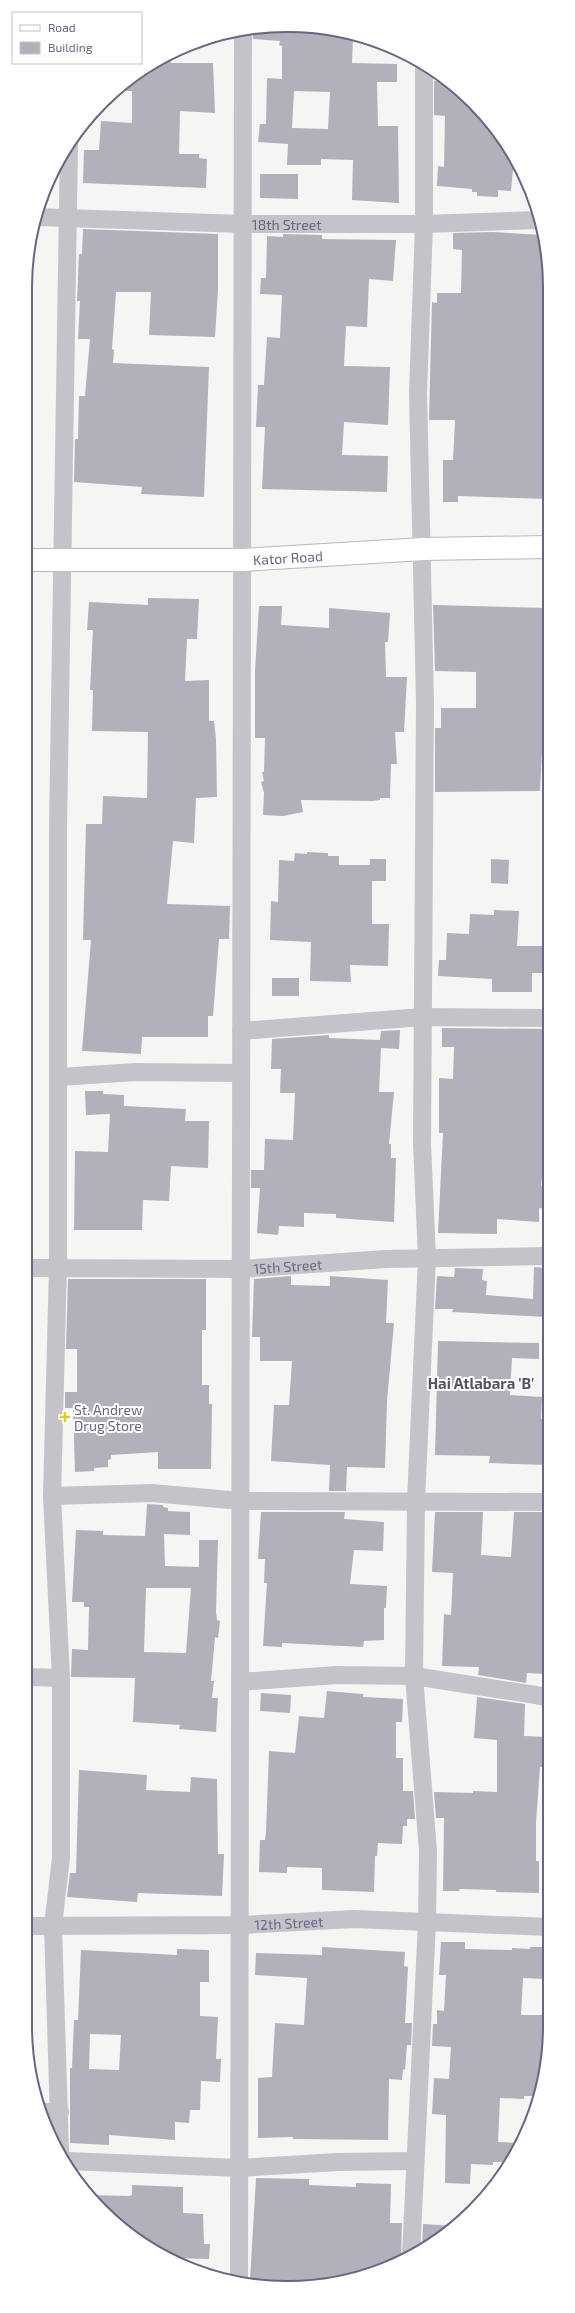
<svg xmlns="http://www.w3.org/2000/svg" width="575" height="2313" font-family="'Exo 2',sans-serif">
	<style>
		.building { fill: #b1b1bb; fill-rule: evenodd }
		.lines { fill: none; stroke-linecap: round; stroke-linejoin: round }
		.secondary-casing { stroke: #b7b6be; stroke-width: 24 }
		.minor { stroke: #c4c3ca; stroke-width: 18 }
		.secondary { stroke: #fff; stroke-width: 22 }
		.poi-dot { fill: #ded029; stroke: #fff; stroke-width: 1.5 }
		.labels { text-anchor: middle; dominant-baseline: central; stroke-width: 4; stroke-linejoin: round; paint-order: stroke }
		.street-label { font-size: 14px; fill: #696582; stroke: #fff }
		.poi-label { font-size: 14px; fill: #696582; stroke: #fff; text-anchor: start }
		.neighbourhood-label { font-size: 15px; font-weight: bold; fill: #565368; stroke: #fff }
		.rim { fill: none; stroke: #696582; stroke-width: 2 }
	</style>
	<rect width="100%" height="100%" fill="#f3f6f2"/>
	<!-- building -->
	<g class="building">
		<path d="M271,26l52,2 30,9 -1,26 45,1v18h-20l1,44h20l1,77 -47,-3 1,-40 -32,-1v6h-34l1,-21 -30,-2 2,-18h6l1,-46 15,1v-33l-3,-1 1,-4 -27,-2v-11zM294,91l36,1 -2,37 -36,-1z"/>
		<polygon points="171,60 171,63 213,63 215,113 180,111 179,154 199,154 199,158 207,159 206,188 83,183 84,150 99,150 101,121 132,123 132,91 116,91 128,79 158,61"/>
		<polygon points="434,81 444,81 473,102 514,159 511,191 498,190 498,197 477,196 477,192 472,192 472,189 437,186 438,166 444,167 445,116 434,115"/>
		<polygon points="260,174 298,174 298,199 260,198"/>
		<polygon points="83,229 218,234 218,290 215,337 149,335 151,292 116,292 112,349 114,350 113,363 209,367 204,497 141,494 142,487 74,482 75,439 78,439 79,396 85,396 90,339 78,339 80,301 77,301 79,254 82,254"/>
		<polygon points="493,232 542,235 548,253 548,499 458,496 458,502 443,502 443,460 453,460 455,420 429,420 432,302 437,303 437,293 461,293 462,250 453,249 453,233"/>
		<polygon points="283,234 322,235 322,239 396,240 393,281 369,279 367,327 346,326 344,365 344,366 390,367 388,425 344,422 342,455 388,456 387,492 262,489 265,427 256,427 258,385 264,385 267,337 280,338 282,295 260,294 261,278 266,278 267,236 283,237"/>
		<polygon points="148,598 199,599 197,639 187,639 185,681 209,680 209,721 214,721 216,739 217,797 196,798 194,843 173,841 167,904 230,906 229,939 219,939 213,1016 208,1016 208,1037 142,1037 141,1054 82,1051 91,940 83,940 86,824 102,824 103,796 147,798 148,732 92,731 93,690 90,690 93,630 87,630 89,602 148,605"/>
		<polygon points="433,605 548,608 548,713 544,712 540,791 435,792 435,728 441,728 441,708 476,708 476,672 435,671"/>
		<polygon points="259,606 282,606 281,625 329,628 329,608 390,613 388,642 385,642 386,677 407,677 404,732 395,732 397,764 391,764 390,798 380,798 380,800 373,801 301,800 303,812 283,816 263,815 264,793 261,782 264,781 262,772 264,772 265,738 255,738 255,671"/>
		<polygon points="307,852 328,853 328,856 339,856 339,865 370,865 370,859 386,859 386,881 372,881 372,924 389,924 388,966 350,965 351,982 310,981 311,942 270,940 271,901 278,902 279,860 294,861 295,853 307,854"/>
		<polygon points="491,859 509,860 508,884 491,883"/>
		<polygon points="494,910 519,911 517,946 548,946 548,973 532,973 532,992 492,992 492,979 438,976 439,960 446,960 447,933 469,934 470,914 494,915"/>
		<rect x="272" y="978" width="27" height="18"/>
		<polygon points="442,1028 548,1029 548,1153 545,1153 541,1186 544,1186 543,1192 548,1192 548,1209 539,1208 539,1222 497,1219 497,1234 438,1233 443,1133 439,1133 439,1078 453,1079 454,1047 442,1047"/>
		<polygon points="400,1030 399,1049 381,1048 379,1092 394,1092 389,1144 391,1144 391,1158 396,1158 394,1222 336,1218 336,1214 304,1213 304,1227 279,1226 278,1235 257,1233 260,1188 251,1188 251,1170 264,1170 265,1139 293,1140 295,1093 280,1093 281,1069 271,1069 272,1039 329,1035 329,1038 380,1040 381,1031"/>
		<polygon points="85,1091 103,1091 103,1094 124,1095 124,1106 186,1109 185,1121 209,1121 208,1168 171,1166 169,1201 143,1200 142,1230 74,1230 75,1151 108,1152 110,1114 86,1115"/>
		<polygon points="534,1267 548,1268 548,1317 452,1312 453,1309 435,1309 437,1276 454,1277 455,1268 483,1269 482,1280 487,1281 486,1295 533,1299"/>
		<polygon points="291,1276 291,1285 330,1286 330,1276 388,1280 386,1323 394,1323 387,1401 385,1468 347,1467 346,1491 329,1491 330,1465 271,1461 274,1405 289,1405 292,1361 260,1361 260,1337 252,1337 254,1279"/>
		<polygon points="68,1279 206,1279 206,1330 202,1330 202,1385 209,1385 209,1404 212,1404 211,1469 158,1469 158,1452 111,1455 111,1459 108,1460 108,1467 94,1468 94,1471 75,1472 73,1408 65,1408 65,1392 77,1392 77,1349 66,1349"/>
		<polygon points="438,1341 539,1343 539,1359 512,1358 510,1395 542,1397 541,1419 548,1419 548,1465 489,1463 490,1456 435,1455"/>
		<path d="M147,1504l16,1v2l5,1v3l22,1v23l-26,-1 1,32 34,1v-27h19l-2,72 1,8 3,1 -2,17 -3,-1 -4,44h3l-2,17h6l-2,34 -37,-3 1,-4 -47,-3 2,-44 -64,-1 1,-28 16,1 1,-43h-5v-5h-12l4,-72 27,1v4l42,1zM146,1588h45l-5,65 -42,-1z"/>
		<polygon points="261,1512 345,1512 344,1519 384,1522 383,1551 354,1550 350,1584 387,1586 386,1608 384,1608 384,1640 364,1641 363,1647 282,1643 282,1647 263,1646 267,1583 264,1583 265,1559 258,1559"/>
		<polygon points="435,1512 483,1512 481,1555 511,1557 514,1512 548,1512 546,1674 527,1673 526,1683 478,1675 479,1667 442,1666 444,1614 451,1615 453,1573 432,1572"/>
		<polygon points="327,1691 363,1694 363,1697 403,1699 402,1722 396,1722 396,1758 403,1758 403,1791 413,1791 415,1819 407,1819 407,1826 403,1826 402,1844 378,1843 377,1856 375,1856 374,1892 322,1890 322,1868 287,1867 287,1873 259,1872 260,1840 265,1840 266,1832 269,1751 295,1753 299,1716 324,1718"/>
		<polygon points="261,1693 291,1695 290,1713 260,1711"/>
		<polygon points="477,1697 525,1704 524,1736 547,1737 546,1767 540,1767 536,1823 536,1861 539,1861 539,1893 496,1892 496,1890 460,1889 459,1891 443,1891 444,1818 436,1818 434,1792 473,1793 473,1791 497,1792 497,1740 474,1738"/>
		<polygon points="79,1770 147,1775 146,1790 190,1792 191,1777 217,1779 218,1854 224,1854 222,1896 138,1893 137,1902 67,1897 70,1873 76,1873"/>
		<polygon points="441,1942 465,1942 465,1949 512,1950 512,1948 530,1949 530,1947 547,1947 544,1979 523,1978 521,2015 543,2015 542,2086 539,2096 524,2096 524,2099 500,2098 498,2142 521,2143 510,2162 493,2162 493,2165 471,2164 470,2184 445,2183 446,2115 432,2114 434,2078 449,2079 451,2047 432,2046 433,2024 437,2024 437,2010 444,2011 446,1975 439,1975"/>
		<polygon points="322,1947 405,1952 404,1966 408,1967 405,2023 412,2023 411,2045 407,2045 405,2070 403,2069 402,2080 389,2079 388,2140 293,2139 293,2137 258,2138 258,2078 272,2077 275,2023 304,2025 307,1978 255,1975 256,1953 322,1955"/>
		<path d="M177,1949l32,1v32h-9v34l18,1 -2,42h5l-1,23 -19,-1 -1,29h-10l-1,13 -14,-1v18l-66,-5v10l-39,-2v-75h2l2,-48h4l3,-70 96,5zM90,2034l31,1 -2,35 -30,-1z"/>
		<polygon points="256,2178 309,2179 309,2185 356,2187 356,2183 391,2184 390,2223 402,2223 401,2256 402,2261 356,2279 270,2287 266,2287 266,2280 250,2280"/>
		<polygon points="132,2185 183,2187 183,2213 203,2214 204,2244 210,2244 209,2259 168,2258 88,2195 129,2196 132,2195"/>
		<polygon points="423,2224 454,2226 447,2234 422,2250"/>
	</g>
	<g class="lines">
		<!-- secondary casing -->
		<g class="secondary-casing">
			<g id="secondary">
				<path id="s4" d="M28,560h214l181,-11 125,-2"/>
			</g>
		</g>
		<!-- minor -->
		<g class="minor">
			<path id="s1" d="M36,217l207,7h181l114,-4"/>
			<polyline points="241,1031 423,1017 548,1018"/>
			<polyline points="59,1077 136,1072 241,1073"/>
			<path id="s2" d="M29,1268l212,1 145,-10 162,-3"/>
			<polyline points="52,1496 152,1493 241,1501 548,1502"/>
			<polyline points="29,1677 61,1678"/>
			<polyline points="240,1682 337,1675 414,1676 548,1697"/>
			<path id="s3" d="M30,1926l211,-1 113,-6 194,8"/>
			<polyline points="41,2112 60,2112"/>
			<polyline points="60,2151 53,1926 61,1858 61,1678 52,1496 58,1267 58,829 69,144"/>
			<polyline points="67,2161 239,2168 338,2162 415,2161"/>
			<polyline points="411,2256 427,1922 428,1851 414,1676 416,1501 427,1258 422,1143 425,702 418,393 424,224 424,67"/>
			<polyline points="239,2282 243,30"/>
		</g>
		<!-- secondary -->
		<use href="#secondary" class="secondary"/>
	</g>
	<!-- markers -->
	<path class="poi-dot" d="M63 1411h4v4h4v4h-4v4h-4v-4h-4v-4h4z"/>
	<g class="labels">
		<!-- street labels -->
		<g class="street-label">
			<text stroke="none"><textPath href="#s1" startOffset="251">18th Street</textPath></text>
			<text stroke="none"><textPath href="#s4" startOffset="260">Kator Road</textPath></text>
			<text stroke="none"><textPath href="#s2" startOffset="259">15th Street</textPath></text>
			<text stroke="none"><textPath href="#s3" startOffset="259">12th Street</textPath></text>
		</g>
		<!-- poi labels -->
		<g class="poi-label">
			<text x="74" y="1409">St. Andrew<tspan x="74" dy="16">Drug Store</tspan></text>
		</g>
		<!-- neighbourhood labels -->
		<g class="neighbourhood-label">
			<text x="481" y="1383">Hai Atlabara 'B'</text>
		</g>
	</g>
	<!-- crop -->
	<path d="M0 0H575V2313H0ZM287 32H288A255 255 0 0 1 543 287V2026A255 255 0 0 1 288 2281H287A255 255 0 0 1 32 2026V287A255 255 0 0 1 287 32Z" fill="#fff" fill-rule="evenodd"/>
	<path class="rim" d="M287 32H288A255 255 0 0 1 543 287V2026A255 255 0 0 1 288 2281H287A255 255 0 0 1 32 2026V287A255 255 0 0 1 287 32Z"/>
	<!-- legend -->
	<rect x="12" y="12" width="130" height="52" fill="#ffffff" stroke="#c3c1cd"/>
	<rect x="20" y="25" width="20" height="6" fill="#ffffff" stroke="#c3c1cd"/>
	<text x="48" y="32" font-size="12" fill="#696582">Road</text>
	<rect x="20" y="42" width="20" height="12" fill="#b1b1bb" stroke="#c3c1cd"/>
	<text x="48" y="52" font-size="12" fill="#696582">Building</text>
</svg>
